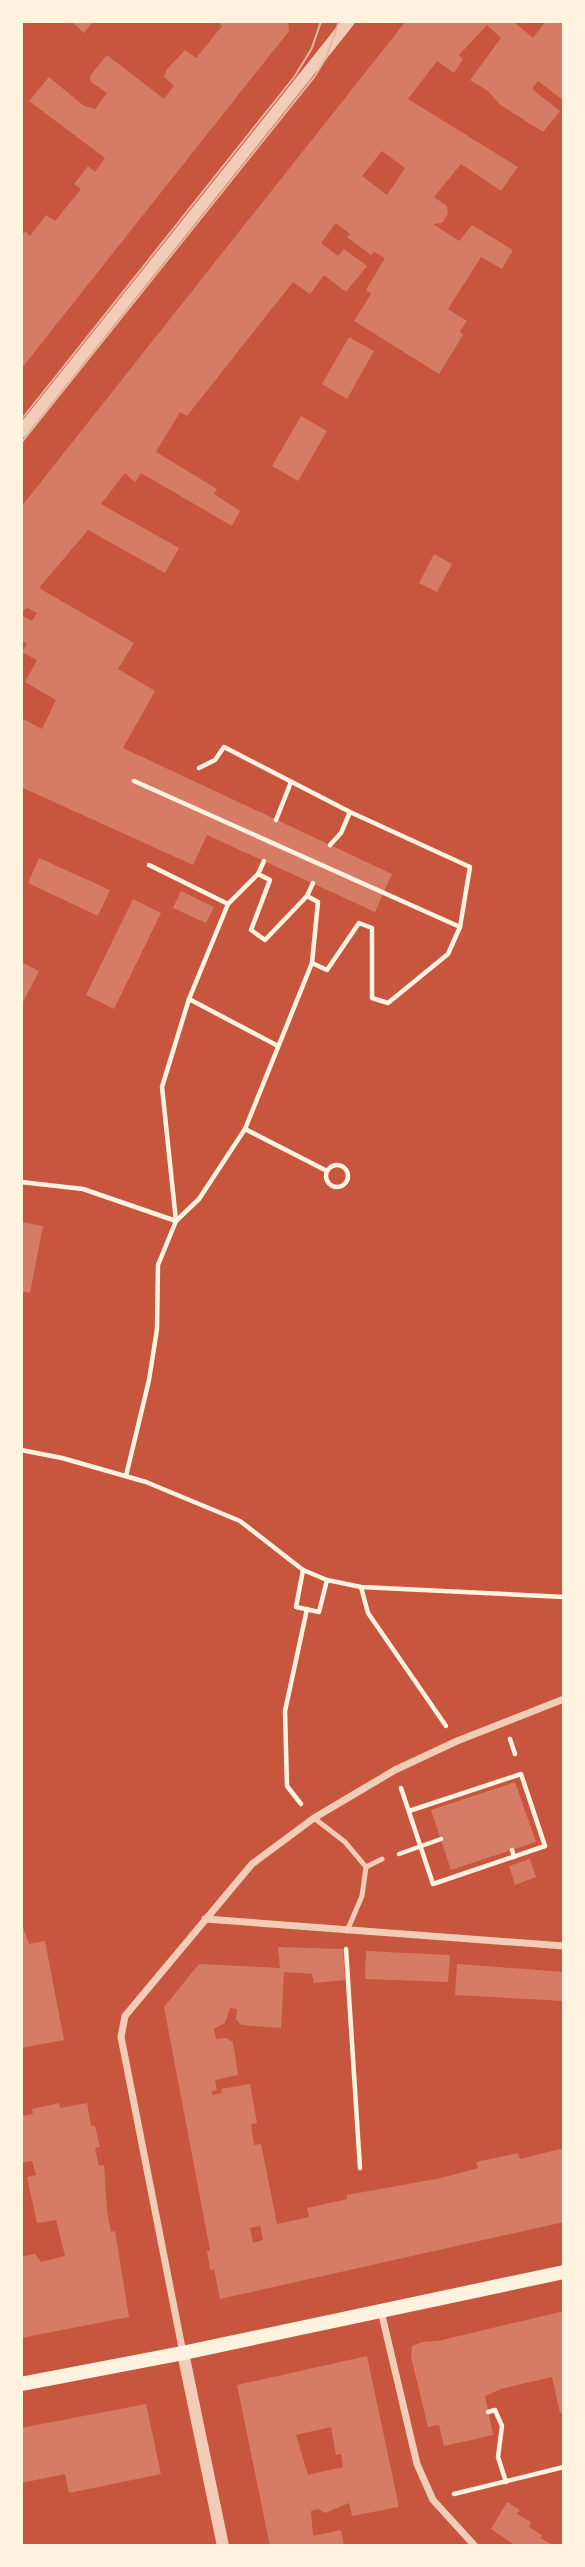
<svg xmlns="http://www.w3.org/2000/svg" width="585" height="2567" font-family="'DM Sans',sans-serif">
	<style>
		.building { fill: #d67c66; fill-rule: evenodd }
		.lines { fill: none; stroke-linecap: round; stroke-linejoin: round }
		.path { stroke: #fff3e0; stroke-width: 4.5 }
		.service { stroke: #f1ccb7; stroke-width: 5 }
		.minor { stroke: #f1ccb7; stroke-width: 7 }
		.tertiary { stroke: #f1ccb7; stroke-width: 12 }
		.secondary { stroke: #fff3e0; stroke-width: 14 }
		.tram { stroke: #e9b49f; stroke-width: 2 }
	</style>
	<rect width="100%" height="100%" fill="#c8553d"/>
	<!-- building -->
	<g class="building">
		<polygon points="71,21 93,21 84,33"/>
		<polygon points="217,21 288,21 289,31 21,369 21,234 26,232 30,236 46,215 55,221 81,189 74,184 88,166 95,172 105,158 29,101 49,77 84,106 95,109 107,93 91,82 90,76 107,55 164,99 174,86 164,77 167,69 185,50 196,58 222,26"/>
		<path d="M406,21h107l20,17 13,-17h18v80l-26,-20 -6,8 28,22 -17,21 -44,-28 -11,-13 -18,-11 31,-42 -14,-13 -28,30 4,4 -9,14 -17,-12 -29,38 110,68 -17,24 -40,-27 -27,33 13,9 1,8 -6,9 -9,1 26,17 13,-16 41,25 -11,19 -21,-12 -33,52 19,12 -7,10 3,4 -24,39 -85,-53 17,-27 -5,-4 19,-32 -11,-6 -3,3 -24,-18 3,-3 -14,-11 -15,20 17,13 6,-7 23,17 -21,26 -22,-17 -14,19 -17,-12 -106,134 -7,-4 -24,40 61,37 -3,5 26,17 -8,15 -91,-53 -6,9 -10,-9 -24,31 78,44 -14,25 -77,-43 -49,58 95,55 -16,26 37,22 -32,57 269,126 -17,38 -168,-77 -14,30 -172,-78v-69l21,11 14,-29 -31,-18 12,-22 -15,-8 5,-8 -6,-4v-25l11,6 5,-8 -10,-5 -6,4v-105zM382,151l23,17 -18,27 -25,-19z"/>
		<polygon points="349,337 374,351 347,399 322,384"/>
		<polygon points="301,416 327,431 298,481 272,466"/>
		<polygon points="434,554 452,564 437,592 419,583"/>
		<polygon points="39,858 110,890 98,916 28,883"/>
		<polygon points="181,891 214,907 206,923 173,908"/>
		<polygon points="133,899 161,913 114,1009 86,995"/>
		<polygon points="21,962 39,971 21,1006"/>
		<polygon points="21,1222 43,1226 30,1293 21,1291"/>
		<polygon points="515,1782 536,1842 451,1870 431,1810"/>
		<polygon points="530,1859 536,1877 515,1885 509,1866"/>
		<polygon points="21,1922 29,1944 45,1941 64,2040 21,2048"/>
		<path d="M278,1947l65,2 2,31 -31,3 -2,-9 -28,-2 -3,56 -40,-3 -5,-6 1,-10 -7,-1 -5,15 -11,6 2,10 10,-1 7,4 5,33 -23,5 2,10 -5,1v4l10,-2 -1,-4 29,-5 7,39 -6,1 3,21 7,-1 16,80 32,-7 -2,-9 40,-9v-4l94,-17 37,-10 -2,-6 42,-9 2,6 44,-11v74l-344,77 -6,-30 -4,1 -3,-19 3,-1 -46,-243 35,-43 81,4zM260,2226l3,14 -10,3 -3,-15z"/>
		<polygon points="366,1951 450,1955 448,1982 365,1979"/>
		<polygon points="457,1964 564,1972 564,2001 455,1995"/>
		<polygon points="59,2103 60,2108 87,2103 91,2126 95,2126 100,2147 95,2148 99,2166 104,2165 107,2211 111,2232 115,2231 129,2317 21,2338 21,2257 35,2254 41,2262 65,2256 56,2220 37,2223 27,2177 36,2175 32,2161 21,2163 21,2116 33,2114 32,2109"/>
		<polygon points="564,2311 564,2412 560,2413 552,2377 501,2389 485,2396 493,2435 444,2446 439,2425 428,2427 411,2357 412,2346 422,2342 438,2341"/>
		<path d="M367,2356l32,151 -47,9 -3,-13 -24,10 -7,-4 -7,2 2,25 28,-6 3,16h-74l-33,-161zM331,2427l5,28 5,-1 2,13 -35,8 -12,-40z"/>
		<polygon points="146,2404 161,2474 69,2493 65,2474 21,2483 21,2428"/>
		<polygon points="507,2502 520,2510 517,2514 531,2522 529,2527 542,2535 540,2538 555,2546 516,2546 491,2529"/>
	</g>
	<g class="lines">
		<!-- path -->
		<g class="path">
			<polyline points="199,768 215,760 224,747 350,812 470,867 460,927"/>
			<polyline points="276,820 291,782"/>
			<polyline points="330,845 341,833 350,812"/>
			<polyline points="149,865 228,904"/>
			<polyline points="258,874 264,861"/>
			<polyline points="307,896 313,883"/>
			<polyline points="189,999 278,1046"/>
			<polyline points="245,1129 327,1171"/>
			<circle cx="337" cy="1176" r="11"/>
			<polyline points="21,1182 83,1189 176,1221 162,1087 189,999 228,904 258,874 270,880 251,930 265,940 307,896 318,902 312,963 327,970 359,923 372,928 372,998 388,1003 448,954 460,927 134,781"/>
			<polyline points="21,1450 62,1458 146,1482 240,1521 303,1570 327,1580 361,1587 564,1597"/>
			<polyline points="126,1476 149,1380 157,1329 158,1265 176,1221 199,1199 245,1129 312,963"/>
			<polyline points="303,1570 296,1607 319,1612 327,1580"/>
			<polyline points="361,1587 368,1613 446,1726"/>
			<polyline points="510,1739 515,1754"/>
			<polyline points="401,1788 433,1884 545,1846 521,1774 409,1811"/>
			<polyline points="301,1804 287,1786 285,1711 307,1609"/>
			<polyline points="512,1850 514,1857"/>
			<polyline points="399,1854 441,1839"/>
			<polyline points="346,1949 360,2168"/>
			<polyline points="488,2412 495,2410 502,2426 498,2457 506,2482"/>
			<polyline points="454,2494 564,2467"/>
		</g>
		<!-- service -->
		<g class="service">
			<polyline points="314,1818 345,1842 366,1867 362,1896 347,1931"/>
			<polyline points="366,1867 382,1859"/>
		</g>
		<!-- minor -->
		<g class="minor">
			<polyline points="205,1919 564,1946"/>
			<polyline points="381,2311 417,2464 433,2500 475,2546"/>
			<polyline points="183,2353 121,2037 125,2016 252,1864 314,1818 395,1770 457,1741 564,1699"/>
		</g>
		<!-- tertiary -->
		<g class="tertiary">
			<polyline points="21,432 349,21"/>
			<polyline points="183,2353 223,2546"/>
		</g>
		<!-- secondary -->
		<polyline class="secondary" points="21,2384 183,2353 564,2272"/>
		<!-- tram -->
		<g class="tram">
			<polyline points="21,420 295,76 312,48 321,21"/>
			<polyline points="21,443 315,76 327,56 339,21"/>
		</g>
	</g>
	<!-- border -->
	<rect width="585" height="2567" fill="none" stroke="#fff3e0" stroke-width="46"/>
</svg>
